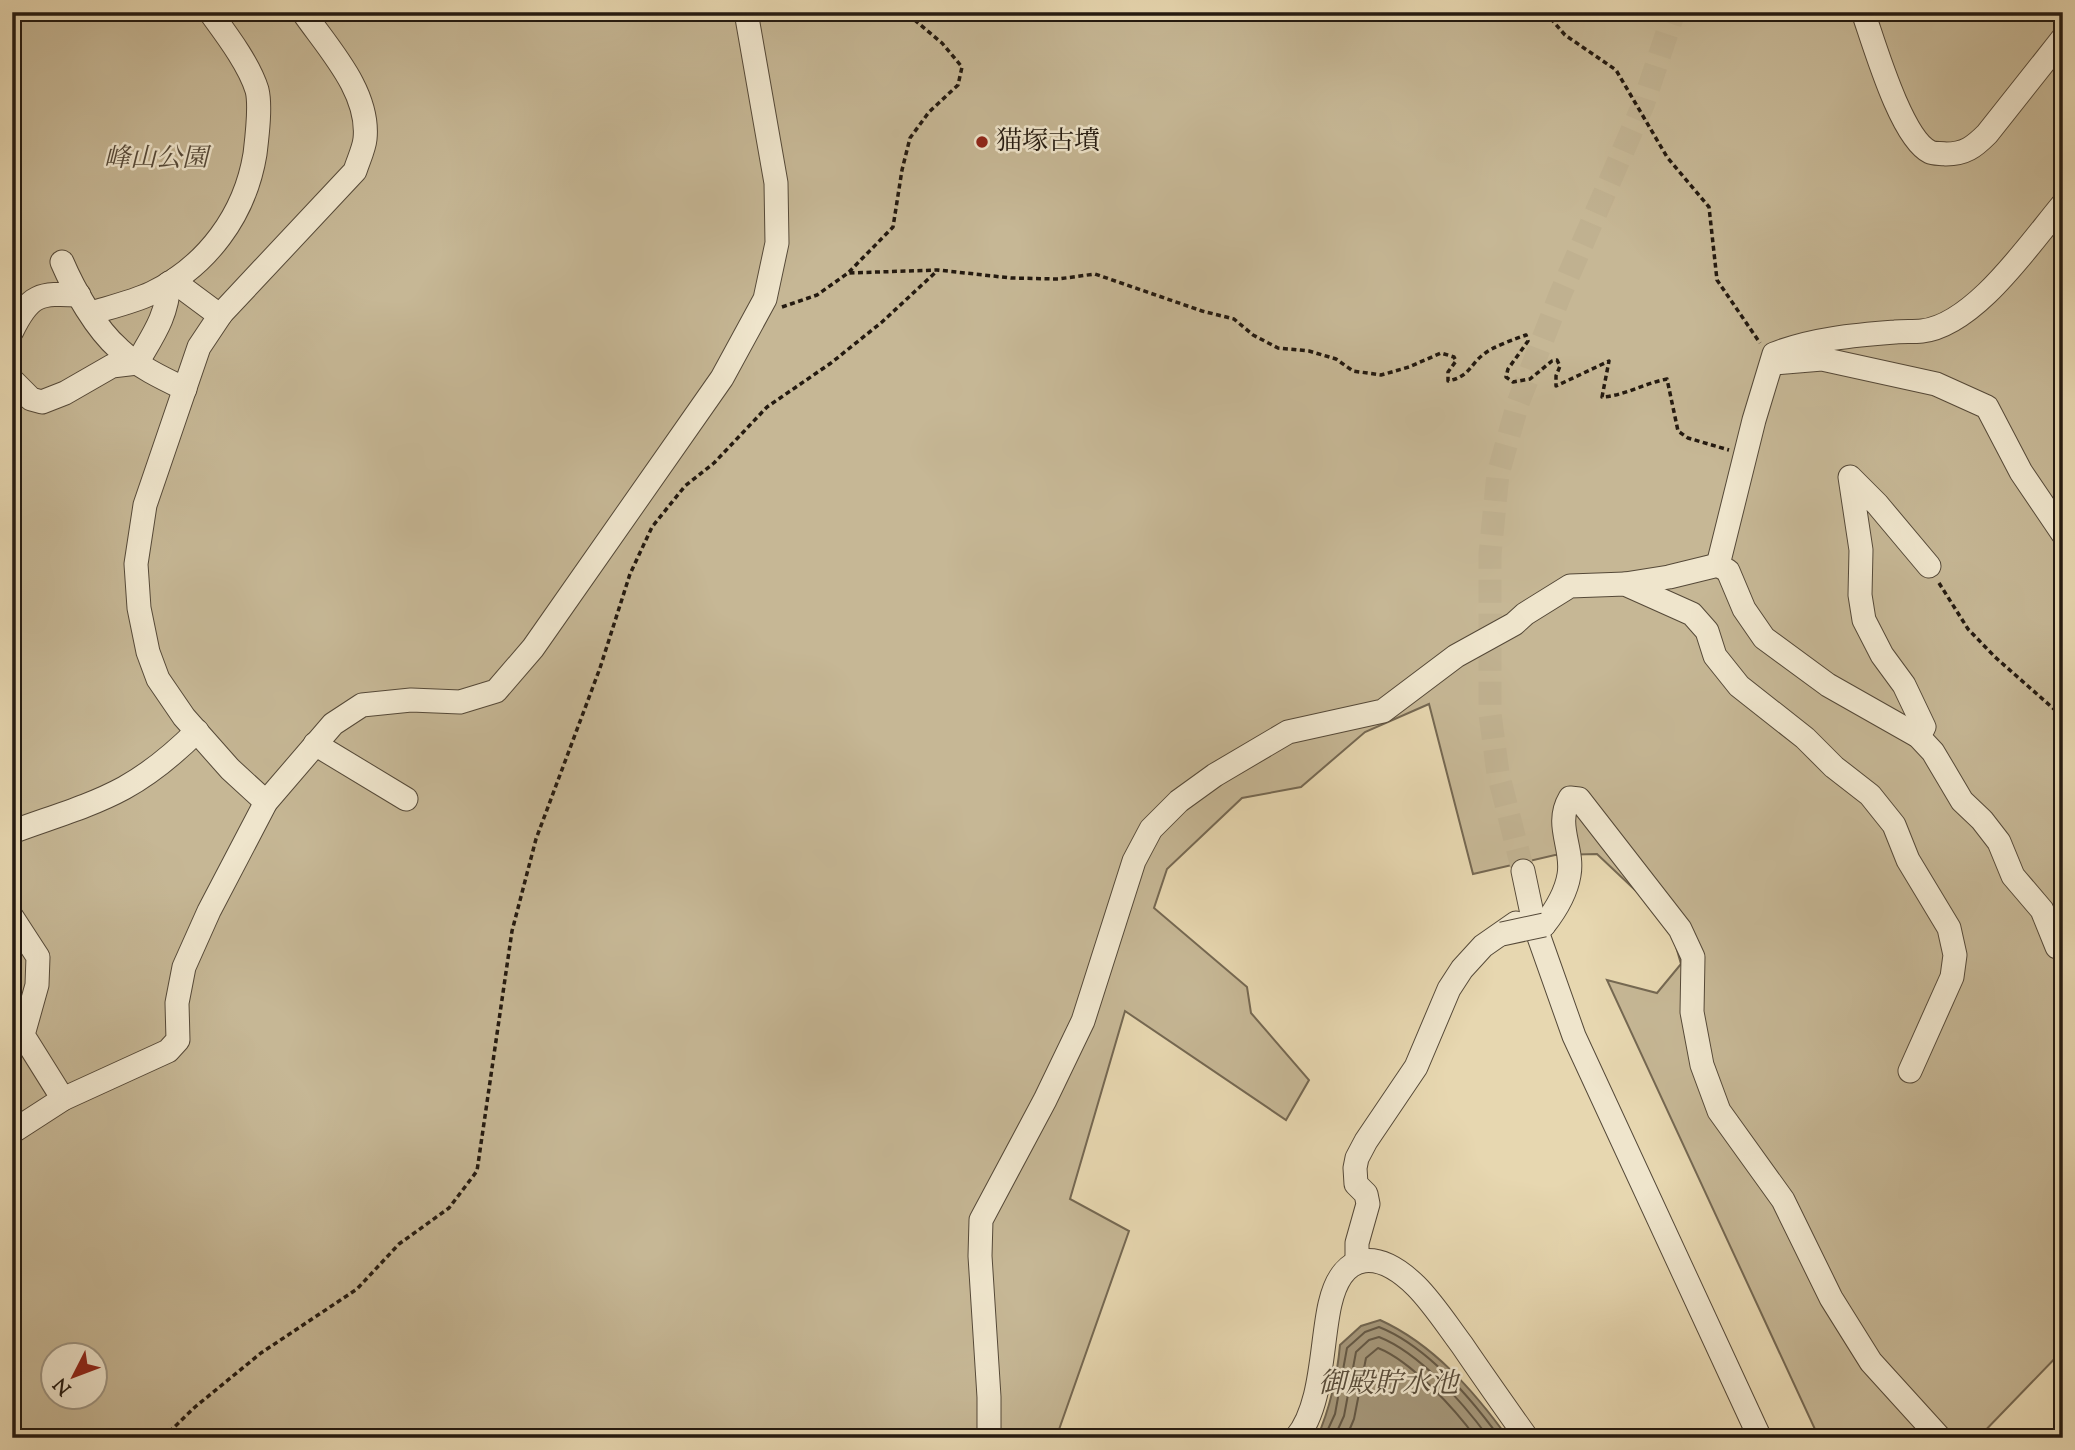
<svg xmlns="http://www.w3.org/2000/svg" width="2075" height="1450" font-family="'Sorts Mill Goudy','Noto Serif JP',serif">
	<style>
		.green { fill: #c6b795; stroke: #756852; stroke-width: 2; fill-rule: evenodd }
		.water { fill: #a5977a; stroke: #716550; stroke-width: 2 }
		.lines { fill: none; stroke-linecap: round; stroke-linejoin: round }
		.shore { stroke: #645845; stroke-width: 2 }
		.minor-tunnel { stroke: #c0b190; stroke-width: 23; stroke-dasharray: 23 11; stroke-linecap: butt }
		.minor-casing { stroke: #554938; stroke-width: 25 }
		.path { stroke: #241a10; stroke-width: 3.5; stroke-dasharray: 5 3.5; stroke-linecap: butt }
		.minor { stroke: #efe5cc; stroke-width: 23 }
		.minor-bridge-casing { stroke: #554938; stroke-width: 25; stroke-linecap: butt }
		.minor-bridge { stroke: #efe5cc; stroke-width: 23 }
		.poi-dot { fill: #8f2418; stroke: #efe5cc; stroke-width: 2.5 }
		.labels { text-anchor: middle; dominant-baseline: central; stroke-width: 5; stroke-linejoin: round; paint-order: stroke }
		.poi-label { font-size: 26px; fill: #241a10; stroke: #efe5cc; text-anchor: start }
		.park-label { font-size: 26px; font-style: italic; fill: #554938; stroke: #efe5cc }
		.water-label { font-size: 28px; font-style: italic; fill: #584c3a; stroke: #efe5cc }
	</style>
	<rect width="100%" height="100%" fill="#e7d7b0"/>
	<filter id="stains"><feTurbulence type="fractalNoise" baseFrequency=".00286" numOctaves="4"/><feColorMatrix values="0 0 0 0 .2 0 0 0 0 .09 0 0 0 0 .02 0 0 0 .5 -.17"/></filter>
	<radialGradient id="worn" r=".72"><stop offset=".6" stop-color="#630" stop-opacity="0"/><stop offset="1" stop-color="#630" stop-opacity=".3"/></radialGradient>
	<!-- green -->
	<path class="green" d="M12,12h2051v1338l-85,88h-159l-212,-458 50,13 24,-29 -12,-42 -72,-68 -42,1 -82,19 -44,-170 -64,28 -64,55 -59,11 -75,71 -13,39 93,79 4,26 58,67 -23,40 -161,-109 -55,188 59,32 -73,207h-1044zM52,1356h42v42h-42z"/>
	<!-- water -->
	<path class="water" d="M1380,1320c53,24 94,71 128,118h-191c13,-30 20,-60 23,-93l21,-19z"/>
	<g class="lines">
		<!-- shore -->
		<g class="shore">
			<path d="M1324,1438l11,-24 12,-66 18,-16 14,-5c48,19 91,70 121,111"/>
			<path d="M1334,1438l10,-22 12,-64 13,-12 10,-3c41,16 84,66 110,101"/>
			<path d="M1346,1438l8,-19 12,-61 12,-10c33,13 77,61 98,90"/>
		</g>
		<!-- minor-tunnel -->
		<polyline class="minor-tunnel" points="1523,871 1498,773 1490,714 1490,554 1498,474 1518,403 1560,295 1643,105 1674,12"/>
		<!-- minor casing -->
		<g class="minor-casing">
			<g id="minor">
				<path d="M1863,12c11,31 38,126 67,140 4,2 11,1 16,2 19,0 28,-7 41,-20l76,-96"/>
				<path d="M62,262c12,28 34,67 57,87 18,17 43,29 66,40"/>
				<polyline points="176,279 180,286 215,312 221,314"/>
				<path d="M91,313c20,-6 42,-11 61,-20 55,-27 93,-78 103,-139 2,-17 6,-48 2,-64 -8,-26 -31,-56 -47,-78"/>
				<path d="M12,331c18,-37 27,-38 67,-36"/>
				<polyline points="1775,363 1822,359 1936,384 1987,407 2021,472 2063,534"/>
				<path d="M12,380l19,19 11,3 23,-9 47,-27 25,-3c16,-28 30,-46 32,-80"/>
				<polyline points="1625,584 1669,577 1718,565"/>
				<polyline points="1918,736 1924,727 1904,685 1882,655 1864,620 1860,595 1861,550 1850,477 1877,504 1929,566"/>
				<polyline points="315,744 406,799"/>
				<path d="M266,802l-36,-33 -46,-52 -26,-38 -10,-27 -9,-44 -3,-44 9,-59 54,-158 22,-33 134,-143c3,-10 9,-22 10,-32 5,-47 -37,-91 -62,-127"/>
				<path d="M12,832c37,-14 77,-25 112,-44 27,-15 51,-35 73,-57"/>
				<polyline points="1523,871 1534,923 1574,1036 1760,1438"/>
				<polyline points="12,917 38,957 37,985 23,1035 63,1099"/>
				<path d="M1544,925c11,-14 22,-32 25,-50 5,-27 -15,-50 1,-77l9,1 101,130 13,28 -1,55 10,53 17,46 64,89 48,98 40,64 69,76"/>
				<path d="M2057,947l-15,-37 -29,-34 -14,-34 -17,-22 -20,-19 -29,-49 -15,-16 -90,-51 -64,-47 -20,-29 -16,-38 -10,-6 36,-145 20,-66c37,-15 81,-19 121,-22 9,-1 18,0 27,-1 53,-6 108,-88 141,-127"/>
				<polyline points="12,1132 63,1099 168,1051 178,1040 177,1003 184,967 209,911 266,802 333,724 362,705 411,700 460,702 496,691 533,648 722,378 765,299 777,243 776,183 746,12"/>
				<polyline points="1357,1261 1357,1243 1368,1204 1366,1194 1356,1184 1355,1168 1357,1158 1366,1141 1416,1067 1449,989 1462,969 1483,946 1516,923"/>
				<polyline points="989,1438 989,1397 980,1256 981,1220 1045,1100 1083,1021 1134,861 1151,829 1179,801 1215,775 1288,732 1383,711 1456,656 1514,624 1525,614 1570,586 1625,584 1692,614 1707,631 1715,656 1739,686 1805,738 1834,767 1870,795 1894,825 1908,860 1949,928 1955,955 1952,977 1910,1071"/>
				<path d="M1296,1438c27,-32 25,-95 34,-134 13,-56 50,-53 86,-18 17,17 31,39 46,59 21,31 43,62 65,93"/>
			</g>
		</g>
		<!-- path -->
		<g class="path">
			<polyline points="1545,12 1565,35 1616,70 1667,157 1709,207 1717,280 1760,343"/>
			<polyline points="849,272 893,227 902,170 910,138 929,112 958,85 962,67 942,43 905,12"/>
			<path d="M782,307l35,-12 31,-22 90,-3 73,8 47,1 37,-5 107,37 32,8 19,16 25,13 31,3 27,8 17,12 28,4 28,-8 32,-14 13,4 2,4 -8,11v9c23,-5 21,-16 36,-27 8,-7 31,-15 42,-19l2,6 -20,28 -2,8 7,5 17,-3 22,-18 5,-1 3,6 -4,10v10l53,-25 -7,36c22,-1 43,-14 65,-18l11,52 10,7 41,12"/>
			<polyline points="1939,583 1968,629 1995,657 2063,717"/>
			<polyline points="163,1438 195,1407 261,1353 357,1289 399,1244 449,1208 477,1171 512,931 536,839 600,668 630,574 652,527 685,486 714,463 767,407 831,363 882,322 938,270"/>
		</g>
		<!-- minor -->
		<use href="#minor" class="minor"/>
		<!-- minor-bridge casing -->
		<g class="minor-bridge-casing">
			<polyline id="minor-bridge" points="1502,934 1544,925"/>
		</g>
		<!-- minor-bridge -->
		<use href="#minor-bridge" class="minor-bridge"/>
	</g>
	<!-- markers -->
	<circle class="poi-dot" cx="982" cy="142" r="7"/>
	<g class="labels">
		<!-- poi labels -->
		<g class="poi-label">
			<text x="996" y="142">猫塚古墳</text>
		</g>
		<!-- park labels -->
		<g class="park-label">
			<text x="156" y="159">峰山公園</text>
		</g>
		<!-- water labels -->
		<g class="water-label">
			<text x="1388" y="1385">御殿貯水池</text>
		</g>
	</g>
	<!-- margin -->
	<rect width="2075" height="1450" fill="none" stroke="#e7d7b0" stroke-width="42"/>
	<rect x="14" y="14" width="2047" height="1422" fill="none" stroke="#241a10" stroke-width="3.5"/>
	<rect x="21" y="21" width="2033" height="1408" fill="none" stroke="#241a10" stroke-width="2"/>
	<!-- north arrow -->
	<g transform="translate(74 1376) rotate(228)"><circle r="33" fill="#efe5cc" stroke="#9e9481" stroke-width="2"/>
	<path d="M0-5L12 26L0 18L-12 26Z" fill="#8f2418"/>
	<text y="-10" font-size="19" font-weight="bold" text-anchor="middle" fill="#241a10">N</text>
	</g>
	<rect width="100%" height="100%" filter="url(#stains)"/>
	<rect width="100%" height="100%" fill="url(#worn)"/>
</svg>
